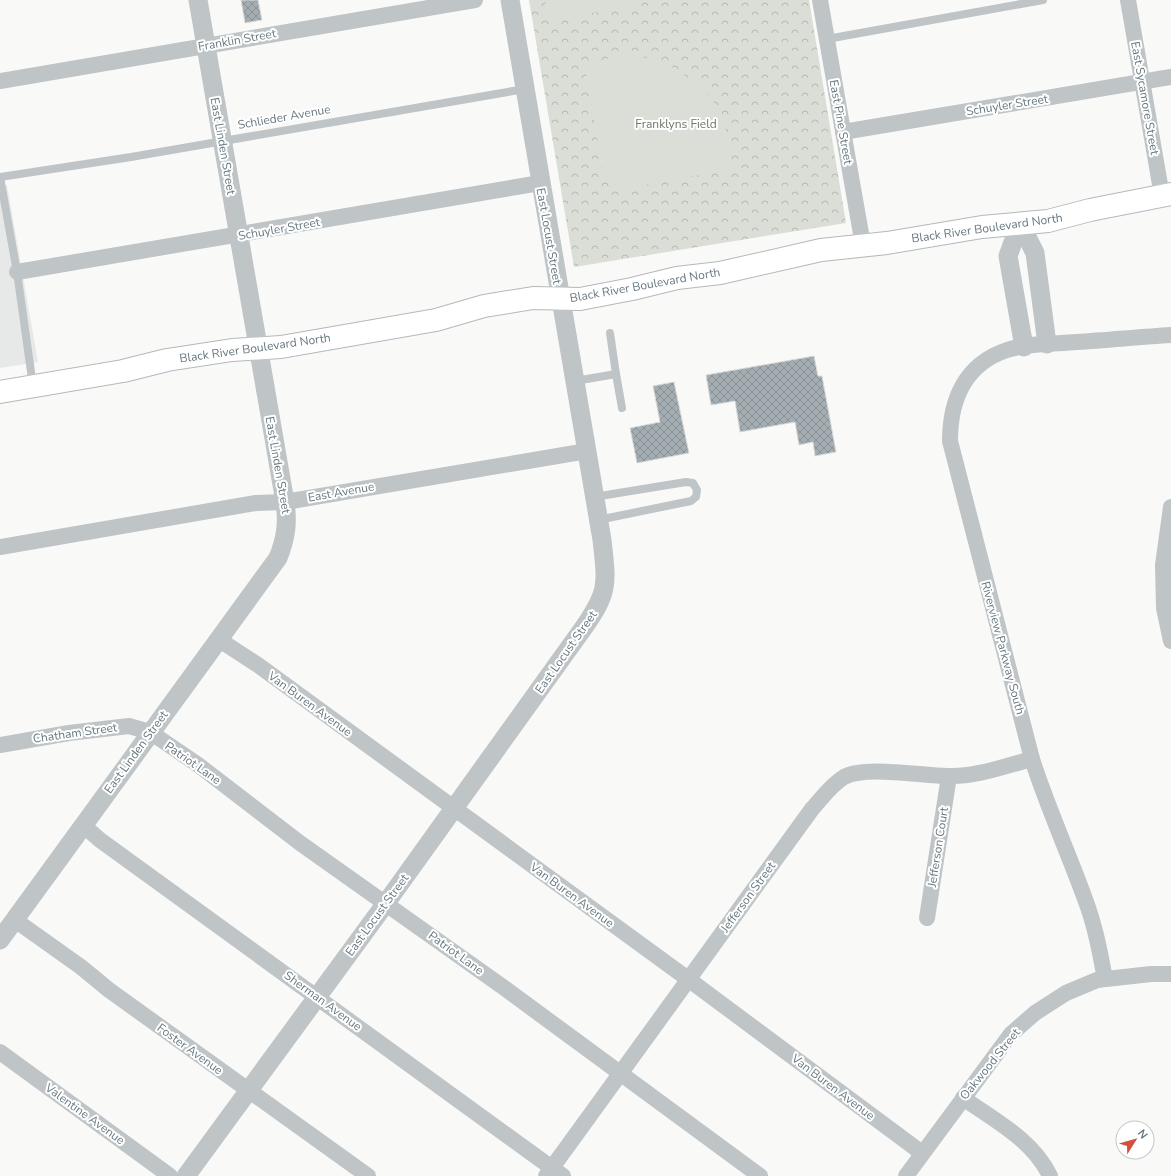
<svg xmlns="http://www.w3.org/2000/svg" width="1171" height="1176" font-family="'Nunito Sans',sans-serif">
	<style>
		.built { fill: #e7e9e8 }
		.park { fill: url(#park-crowns) }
		.pitch { fill: #daded7 }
		.building { fill: url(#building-cross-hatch); stroke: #dbdbda }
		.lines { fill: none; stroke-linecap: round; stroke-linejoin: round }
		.primary-casing { stroke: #b3b9bc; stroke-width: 24 }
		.service { stroke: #bfc4c7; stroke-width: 8 }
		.minor { stroke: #bfc4c7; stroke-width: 16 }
		.tertiary { stroke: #bfc4c7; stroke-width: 19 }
		.primary { stroke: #fff; stroke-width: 22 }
		.labels { text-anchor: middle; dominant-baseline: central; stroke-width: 4; stroke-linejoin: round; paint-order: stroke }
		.street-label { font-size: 12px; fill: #677880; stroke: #fff }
		.park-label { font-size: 12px; fill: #6b7866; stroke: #fff }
	</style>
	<defs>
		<pattern id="park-crowns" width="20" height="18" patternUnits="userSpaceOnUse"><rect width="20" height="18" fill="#daded7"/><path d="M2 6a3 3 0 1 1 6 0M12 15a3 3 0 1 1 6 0" fill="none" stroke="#b5b9b4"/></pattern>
		<pattern id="building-cross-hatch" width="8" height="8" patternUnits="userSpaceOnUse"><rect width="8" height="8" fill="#a4aeb2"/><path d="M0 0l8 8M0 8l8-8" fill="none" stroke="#899296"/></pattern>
	</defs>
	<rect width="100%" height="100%" fill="#f9f9f8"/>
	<!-- built -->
	<polygon class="built" points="7,185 38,362 0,368 0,186"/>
	<!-- park -->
	<polygon class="park" points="529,0 809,0 846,223 574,267"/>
	<!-- pitch -->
	<g class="pitch">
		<polygon points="545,0 629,0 630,7 548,20"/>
		<polygon points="618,55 660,59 703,88 724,117 731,169 619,190 604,178 585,67"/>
	</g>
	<!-- building -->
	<g class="building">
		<polygon points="241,0 258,0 262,20 245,23"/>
		<polygon points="814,356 818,376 822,376 836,452 815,456 813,442 799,445 795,422 740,432 735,401 711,405 706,375"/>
		<polygon points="674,382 689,453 637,463 630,428 660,422 653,386"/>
	</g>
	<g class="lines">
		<!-- primary casing -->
		<g class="primary-casing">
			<polyline id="primary" points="0,392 123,371 167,360 232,350 281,347 436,320 484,306 533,298 580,299 632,289 677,278 720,273 821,250 887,243 982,227 1048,221 1090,210 1171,194"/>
		</g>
		<!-- service -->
		<g class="service">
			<polyline points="827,39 1043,0"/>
			<polyline points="0,177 131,157 525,89"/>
			<polyline points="0,177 17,272 33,386"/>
			<polyline points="616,374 622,408"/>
			<polyline points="575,381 616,374 610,333"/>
			<polyline points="594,497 686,482 693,483 697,490 696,497 691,501 598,520"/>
		</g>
		<!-- minor -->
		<g class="minor">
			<polyline points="820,0 863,245"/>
			<polyline points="1128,0 1162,196"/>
			<polyline points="0,81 475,0"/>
			<polyline points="843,132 1171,77"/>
			<polyline points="17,272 540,183"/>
			<polyline points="1171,507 1163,565 1164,608 1171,641"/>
			<polyline points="0,547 256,503 285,502 587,451"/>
			<polyline points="218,639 258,665 688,979 922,1153"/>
			<polyline points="0,745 69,733 129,726 150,732 197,764 300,843 503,987 760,1176"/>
			<polyline points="83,825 100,840 563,1176"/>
			<polyline points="927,918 949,776"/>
			<polyline points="15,920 81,967 109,990 368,1176"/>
			<path d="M1105,979c-5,-27 -10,-54 -20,-80 -17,-47 -38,-93 -53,-140l-82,-318c0,-41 15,-77 57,-91 22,-7 47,-6 70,-8 31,-2 63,-5 94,-7"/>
			<polyline points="0,1052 170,1176"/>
			<path d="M963,1098c31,22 70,42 87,78"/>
			<path d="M546,1176l266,-367c10,-11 19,-24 32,-32 21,-12 78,-1 104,-1 28,1 57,-10 84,-17"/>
			<polyline points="906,1176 1011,1034 1035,1013 1066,993 1097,980 1151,974 1171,974"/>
		</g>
		<!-- tertiary -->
		<g class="tertiary">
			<polyline points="1020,223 1008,256 1024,347"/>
			<polyline points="1020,223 1035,253 1047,344"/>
			<path d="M0,940l278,-382c8,-20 10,-35 7,-56l-87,-502"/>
			<path d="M186,1176l200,-273 196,-273c27,-38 25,-45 20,-90l-92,-540"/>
		</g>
		<!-- primary -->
		<use href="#primary" class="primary"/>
	</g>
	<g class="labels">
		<!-- street labels -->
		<g class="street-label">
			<text transform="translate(237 40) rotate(-10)">Franklin Street</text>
			<text transform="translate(1145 98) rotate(80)">East Sycamore Street</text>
			<text transform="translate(1007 105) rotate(-9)">Schuyler Street</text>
			<text transform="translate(284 117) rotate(-10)">Schlieder Avenue</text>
			<text transform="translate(841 122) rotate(80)">East Pine Street</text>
			<text transform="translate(223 146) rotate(80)">East Linden Street</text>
			<text transform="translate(987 228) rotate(-8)">Black River Boulevard North</text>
			<text transform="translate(279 229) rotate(-10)">Schuyler Street</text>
			<text transform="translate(549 236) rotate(80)">East Locust Street</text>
			<text transform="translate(645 285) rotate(-10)">Black River Boulevard North</text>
			<text transform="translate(255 348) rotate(-8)">Black River Boulevard North</text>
			<text transform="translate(278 465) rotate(80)">East Linden Street</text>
			<text transform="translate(341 492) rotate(-10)">East Avenue</text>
			<text transform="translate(1003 648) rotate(75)">Riverview Parkway South</text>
			<text transform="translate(566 652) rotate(-55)">East Locust Street</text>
			<text transform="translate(310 704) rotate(36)">Van Buren Avenue</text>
			<text transform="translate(75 733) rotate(-8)">Chatham Street</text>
			<text transform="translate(136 752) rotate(-54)">East Linden Street</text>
			<text transform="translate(193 763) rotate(35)">Patriot Lane</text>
			<text transform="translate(938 847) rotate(-81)">Jefferson Court</text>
			<text transform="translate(572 895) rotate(36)">Van Buren Avenue</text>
			<text transform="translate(748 897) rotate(-54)">Jefferson Street</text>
			<text transform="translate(377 915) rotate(-54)">East Locust Street</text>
			<text transform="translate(456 953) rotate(36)">Patriot Lane</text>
			<text transform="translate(323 1001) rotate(36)">Sherman Avenue</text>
			<text transform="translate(190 1049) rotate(36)">Foster Avenue</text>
			<text transform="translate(990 1064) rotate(-51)">Oakwood Street</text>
			<text transform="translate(833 1087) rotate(37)">Van Buren Avenue</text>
			<text transform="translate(85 1114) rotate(36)">Valentine Avenue</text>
		</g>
		<!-- park labels -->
		<g class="park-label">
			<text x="676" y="124">Franklyns Field</text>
		</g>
	</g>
	<!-- north arrow -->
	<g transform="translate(1135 1140) rotate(53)"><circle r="19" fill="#ffffff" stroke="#c2c9cc"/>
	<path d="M0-3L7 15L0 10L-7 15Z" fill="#d34f3e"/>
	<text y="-6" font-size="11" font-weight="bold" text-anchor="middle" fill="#677880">N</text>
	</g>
</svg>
